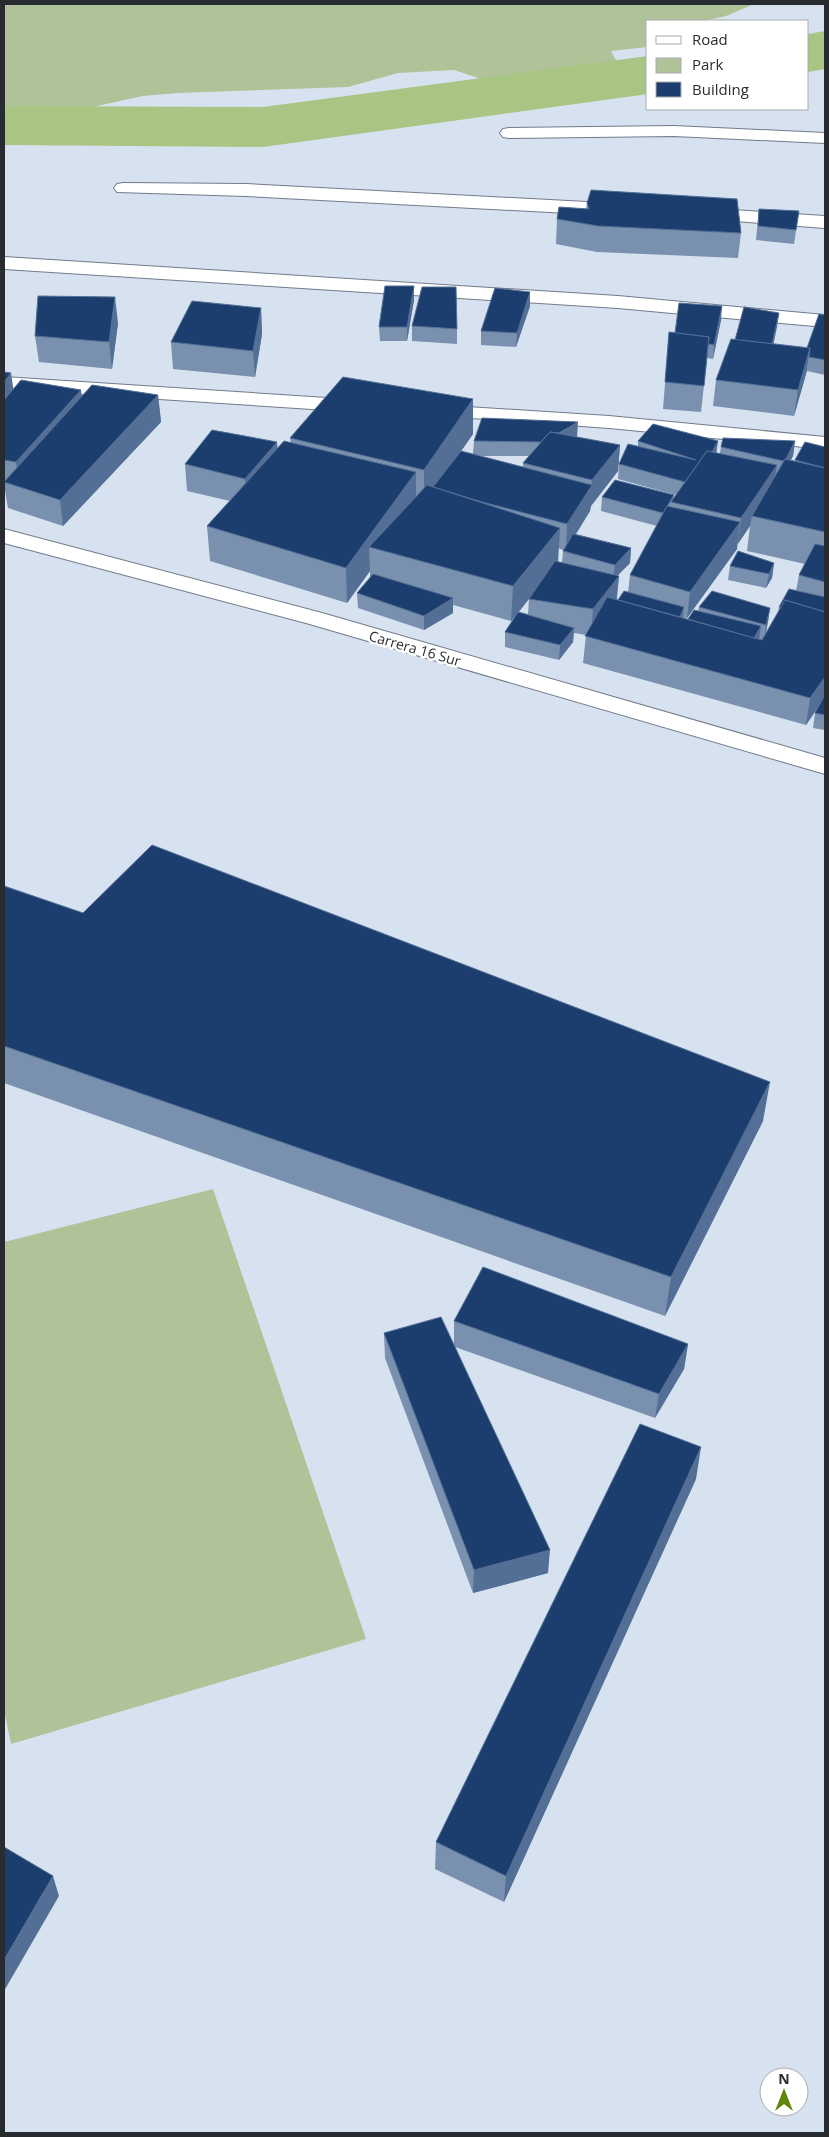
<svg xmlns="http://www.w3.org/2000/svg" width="829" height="2137" font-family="'Open Sans',sans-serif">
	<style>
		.green { fill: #afc298 }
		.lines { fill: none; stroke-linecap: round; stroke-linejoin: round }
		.river { fill: #a9c584; fill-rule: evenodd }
		.minor-casing { stroke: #727b89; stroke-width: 2 }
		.minor { fill: #fff; fill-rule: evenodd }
		.wall { fill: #7a90af; fill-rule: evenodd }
		.shaded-wall { fill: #546f95 }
		.building { fill: #1c3e6e; stroke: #546f95 }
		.labels { text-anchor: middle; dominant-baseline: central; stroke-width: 5; stroke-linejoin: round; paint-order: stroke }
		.street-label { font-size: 14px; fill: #282c31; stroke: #fff }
	</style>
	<rect width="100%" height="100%" fill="#d7e2f0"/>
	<!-- green -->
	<g class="green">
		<polygon points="4,4 754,4 726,16 703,21 648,21 647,47 611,51 622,71 580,90 524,93 454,70 398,73 348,87 178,93 143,96 60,114 4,112"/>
		<polygon points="213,1189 366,1639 11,1744 4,1710 4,1242"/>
	</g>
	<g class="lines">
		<!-- river -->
		<g class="river">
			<polygon points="825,31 825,69 808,72 808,34"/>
			<polygon points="648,56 648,94 263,147 4,145 4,106 263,107"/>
		</g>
		<!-- minor casing -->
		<g class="minor-casing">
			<g id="minor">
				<polygon points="674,126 825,133 825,143 674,136 509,138 503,137 500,133 503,129 509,128"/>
				<polygon points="123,183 246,184 624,204 631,206 633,210 631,214 624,216 246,196 117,192 114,188 117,184"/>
				<polygon points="702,208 825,216 825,228 695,218 693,214 695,210"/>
				<polygon points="4,257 618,296 825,315 825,327 618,308 4,269"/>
				<polygon points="4,377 358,400 365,402 368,406 365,410 358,412 4,389"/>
				<polygon points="436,405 609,416 825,437 825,449 609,428 429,415 426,411 429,407"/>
				<polygon points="4,529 322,613 825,758 825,774 306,623 4,543"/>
			</g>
		</g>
		<!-- minor -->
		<use href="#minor" class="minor"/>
	</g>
	<!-- wall -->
	<g class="wall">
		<polygon points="587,203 741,233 738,258 597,252 556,244 557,219 586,209"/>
		<polygon points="759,209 799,211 794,244 756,240"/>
		<polygon points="414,300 407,341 380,341 379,327"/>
		<polygon points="530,306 516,347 481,345 481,331"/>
		<polygon points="261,308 262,334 255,377 173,369 171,342"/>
		<polygon points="779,313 773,344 807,348 825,315 825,375 807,371 794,416 713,406 716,380 735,340"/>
		<polygon points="721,320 713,359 707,358 701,412 663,409 669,332 675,333"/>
		<polygon points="118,323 112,369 39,362 35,336"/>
		<polygon points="412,326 457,329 457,344 412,341"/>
		<polygon points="4,372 13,389 81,390 81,397 158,395 161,422 63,526 8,508 4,485"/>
		<path d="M473,399v35l-12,17 12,3 1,-13 103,-4 43,8 -2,26 -27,35 -1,5 -14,23 55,14 -1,15 -13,13h2l-2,23 1,1 10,-8 2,-17 27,-49 -56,-15 1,-14h72l2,-2 -58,-16 1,-15 19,-18v-5h80l-2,12h4l1,-6 74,-6 -2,15 -3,4 5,1v-1l30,-13v283l-12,-2 2,-15 5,-9 -14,21 -223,-62 3,-28 -12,-2 -1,9 -14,18 -54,-13v-15l12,-18 -6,7 -58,-16v8l-29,17 -66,-22 -1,-15 13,-15v-7l-23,32 -137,-42 -3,-35 23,-25 -43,-10 -2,-27 93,-15 13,-6 -1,-5zM481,456h48l-6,7v4zM750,526l-3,25 58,13 -6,11 -3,16 -17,16 -1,6 -12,21 4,-26 -71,-1 -1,4 -10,8 -5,-1h4l50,-69v-5zM558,548l5,2v1l-1,12 -4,-1zM529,599l-1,15 -9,-2z"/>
		<polygon points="774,563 772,578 766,588 728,580 730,566"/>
		<polygon points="4,886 83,913 763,1121 665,1316 4,1083"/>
		<polygon points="454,1321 688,1344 684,1369 655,1418 455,1347 548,1573 473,1593 385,1358 384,1333 454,1345"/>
		<polygon points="696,1479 504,1902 435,1869 436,1842"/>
	</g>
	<!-- shaded-wall -->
	<g class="shaded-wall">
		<polygon points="414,286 414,300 407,341 407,327"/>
		<polygon points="530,292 530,306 516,347 517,333"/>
		<polygon points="115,297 118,323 112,369 109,342"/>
		<polygon points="722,306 721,320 713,359 714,345"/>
		<polygon points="261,308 262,334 255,377 253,351"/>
		<polygon points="779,313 777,327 769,366 770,352"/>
		<polygon points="810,348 806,374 794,416 798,390"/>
		<polygon points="11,373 15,400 4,414 4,382"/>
		<polygon points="81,390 84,417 19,487 16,462"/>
		<polygon points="158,395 161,422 63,526 60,500"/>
		<polygon points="473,399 473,434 424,505 424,470"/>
		<polygon points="578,422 577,437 545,442"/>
		<polygon points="718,441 716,455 685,482"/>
		<polygon points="795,441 793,456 783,476 785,461"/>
		<polygon points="277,442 279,469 247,506 245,479"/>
		<polygon points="620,445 618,471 591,506 590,511 566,550 567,524 591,486 592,480"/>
		<polygon points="777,465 773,491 752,516 750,526 738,544 741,518"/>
		<polygon points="416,472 416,507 369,547 370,571 347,603 346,568"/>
		<polygon points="740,522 737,549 687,618 690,592"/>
		<polygon points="560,528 558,563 511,621 513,586"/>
		<polygon points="631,548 630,563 613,580 615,565"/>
		<polygon points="774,563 772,578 766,588 769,574"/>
		<polygon points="619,576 616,603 591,636 593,609"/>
		<polygon points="453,598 453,613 424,630 424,616"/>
		<polygon points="684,607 682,622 678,623"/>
		<polygon points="770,608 768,622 764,640 766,625"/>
		<polygon points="761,626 759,640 750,644"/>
		<polygon points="574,628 573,642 559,660 560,645"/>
		<polygon points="825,677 825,697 806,725 810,698"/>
		<polygon points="770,1082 763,1121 665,1316 671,1277"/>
		<polygon points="688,1344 684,1369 655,1418 659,1394"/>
		<polygon points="701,1447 696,1479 504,1902 506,1876"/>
		<polygon points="550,1550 548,1573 473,1593 474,1570"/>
		<polygon points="53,1876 59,1896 4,1991 4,1960"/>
	</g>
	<!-- building -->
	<g class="building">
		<polygon points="591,190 737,199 741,233 598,226 557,219 559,207 589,209 587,203"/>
		<polygon points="759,209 799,211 796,230 758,226"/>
		<polygon points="385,286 414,286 407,327 379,327"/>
		<polygon points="422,287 456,287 457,329 412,326"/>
		<polygon points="495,288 530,292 517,333 481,331"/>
		<polygon points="38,296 115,297 109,342 35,336"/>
		<polygon points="192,301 261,308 253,351 171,342"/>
		<polygon points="679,303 722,306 714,345 708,344 709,337 675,333"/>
		<polygon points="744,307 779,313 772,344 735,340"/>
		<polygon points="819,314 825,315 825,360 809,357 810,348 807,348"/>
		<polygon points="669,332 709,337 704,386 665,382"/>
		<polygon points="731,339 810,348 798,390 716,380"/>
		<polygon points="4,372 11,373 4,382"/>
		<polygon points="343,377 473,399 424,470 290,438"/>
		<polygon points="21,380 81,390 16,462 4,460 4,400"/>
		<polygon points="92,385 158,395 60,500 4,482"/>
		<polygon points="482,418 578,422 559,433 550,432 541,442 474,441"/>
		<polygon points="653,424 718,441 712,452 707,451 685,482 619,464 628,444 696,460 638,441"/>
		<polygon points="212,430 277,442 245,479 185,464"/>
		<polygon points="550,432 620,445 592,480 523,463"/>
		<polygon points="723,438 795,441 786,459 785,459 783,461 721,447"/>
		<polygon points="284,441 416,472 346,568 207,526"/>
		<polygon points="805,442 825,447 825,468 795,460"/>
		<polygon points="461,451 592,485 567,524 482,502 433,487"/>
		<polygon points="707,451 777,465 741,518 671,502"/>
		<polygon points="785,459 825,468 825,532 752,516"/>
		<polygon points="615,480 674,495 663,513 602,497"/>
		<polygon points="427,485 560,528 513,586 369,547"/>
		<polygon points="667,506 740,522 690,592 630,575"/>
		<polygon points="573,534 631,548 615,565 563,551"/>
		<polygon points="815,544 825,546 825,582 799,575"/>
		<polygon points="738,551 774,563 769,574 730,566"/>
		<polygon points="555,561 619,576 593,609 529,599"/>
		<polygon points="373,574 453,598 424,616 357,593"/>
		<polygon points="789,589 825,597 825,612 785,600 781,607 779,607"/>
		<polygon points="624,591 684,607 680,617 618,600"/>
		<polygon points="712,591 770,608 766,625 699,607"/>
		<polygon points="607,597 762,640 785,600 825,612 825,677 810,698 585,636"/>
		<polygon points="694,610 761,626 754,638 688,619"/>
		<polygon points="518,612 574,628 560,645 505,632"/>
		<polygon points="825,695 825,715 815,713"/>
		<polygon points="152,845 770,1082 671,1277 4,1046 4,886 83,913"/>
		<polygon points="483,1267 688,1344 659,1394 454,1321"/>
		<polygon points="441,1317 550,1550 474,1570 384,1333"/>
		<polygon points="640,1424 701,1447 506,1876 436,1842"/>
		<polygon points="4,1847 53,1876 4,1960"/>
	</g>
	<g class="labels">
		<!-- street labels -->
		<g class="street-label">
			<text transform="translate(415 648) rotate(16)">Carrera 16 Sur</text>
		</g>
	</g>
	<!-- border -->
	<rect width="829" height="2137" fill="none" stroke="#282c31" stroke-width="10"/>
	<!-- legend -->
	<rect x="646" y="20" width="162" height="90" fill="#ffffff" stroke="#a9abad"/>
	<rect x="656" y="36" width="25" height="8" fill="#ffffff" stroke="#a9abad"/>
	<text x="692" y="45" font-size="15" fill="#282c31">Road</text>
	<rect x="656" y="58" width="25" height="15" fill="#afc298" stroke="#a9abad"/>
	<text x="692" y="70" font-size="15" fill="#282c31">Park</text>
	<rect x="656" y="82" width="25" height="15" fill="#1c3e6e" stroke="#a9abad"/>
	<text x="692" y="95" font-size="15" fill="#282c31">Building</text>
	<!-- north arrow -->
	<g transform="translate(784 2092)"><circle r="24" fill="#ffffff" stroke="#a9abad"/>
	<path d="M0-4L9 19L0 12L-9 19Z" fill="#60860a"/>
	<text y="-8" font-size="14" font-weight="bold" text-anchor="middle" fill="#282c31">N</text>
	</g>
</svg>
